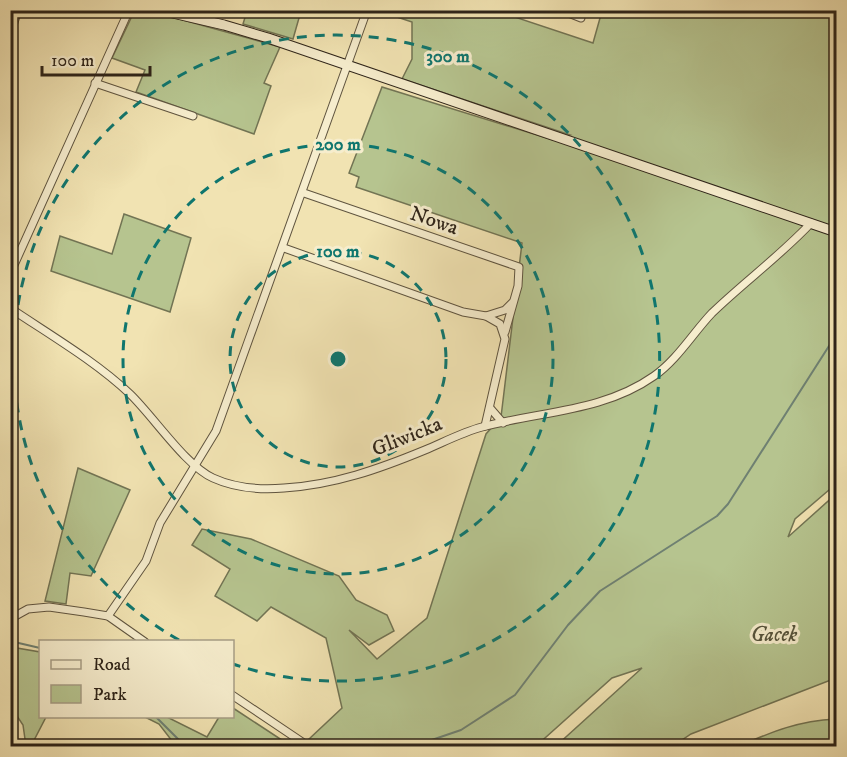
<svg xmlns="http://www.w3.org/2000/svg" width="847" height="757" font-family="'IM FELL DW Pica',serif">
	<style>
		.green { fill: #b6c48f; stroke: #727454; stroke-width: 1.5 }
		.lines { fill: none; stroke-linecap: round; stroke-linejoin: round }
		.stream { stroke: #6f8072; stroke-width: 2 }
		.minor-casing { stroke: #5f543f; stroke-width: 9 }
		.secondary-casing { stroke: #2e2419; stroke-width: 11 }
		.minor { stroke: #f6edcd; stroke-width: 7 }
		.secondary { stroke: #f6edcd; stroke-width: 9 }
		.ring { fill: none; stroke: #0f766e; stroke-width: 3; stroke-dasharray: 10 8 }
		.labels { text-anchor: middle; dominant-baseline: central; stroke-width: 6; stroke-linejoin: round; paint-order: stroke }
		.street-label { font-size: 21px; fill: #2e2419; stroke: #f6edcd }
		.park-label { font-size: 21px; font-style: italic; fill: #57543c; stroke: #f6edcd }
		.centre { fill: #0f766e; stroke: #f6edcd; stroke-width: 3 }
		.ring-label { font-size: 18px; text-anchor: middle; font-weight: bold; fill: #0f766e; stroke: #f6edcd; stroke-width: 6; stroke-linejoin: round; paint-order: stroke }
	</style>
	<rect width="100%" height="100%" fill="#f1e3b2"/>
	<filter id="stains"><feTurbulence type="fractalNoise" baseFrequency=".00333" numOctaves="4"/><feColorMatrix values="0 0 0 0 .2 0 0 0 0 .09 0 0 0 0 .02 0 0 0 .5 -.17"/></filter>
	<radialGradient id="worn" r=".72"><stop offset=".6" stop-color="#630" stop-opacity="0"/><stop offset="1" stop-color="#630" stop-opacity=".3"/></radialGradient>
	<!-- green -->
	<g class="green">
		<polygon points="247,11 247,10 301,11 293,39 243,24"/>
		<polygon points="379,11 434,11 453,17 455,11 497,11 593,43 602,11 836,11 836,484 795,519 788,537 836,494 836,678 691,734 673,746 556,746 642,668 612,678 536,746 315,746 308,740 342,708 326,638 271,607 257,621 215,596 230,569 192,545 202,529 251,539 339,576 356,600 387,615 394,631 369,645 349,630 377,659 427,618 486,434 501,417 522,243 356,187 359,177 349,173 382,87 553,140 570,135 402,79 412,59 412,22"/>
		<polygon points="133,14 172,17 280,47 264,83 271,86 254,134 136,92 145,70 112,58"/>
		<polygon points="124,214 191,238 170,312 51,271 60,236 112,254"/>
		<polygon points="78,468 130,490 91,576 70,573 66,604 45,601"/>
		<polygon points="11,647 40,652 40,716 46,717 31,746 26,746 23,725 11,707"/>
		<polygon points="233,708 291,746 176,746 159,724 145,717 167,717 207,737 219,717 232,716"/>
		<path d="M836,719v27h-97c35,-15 59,-25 97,-27z"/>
	</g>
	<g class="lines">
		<!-- stream -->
		<g class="stream">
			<polyline points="10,641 40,648"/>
			<polyline points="155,716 185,746"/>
			<polyline points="414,746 461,730 515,695 568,625 600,591 717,516 728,504 836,335"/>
		</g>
		<!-- minor casing -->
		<g class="minor-casing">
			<g id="minor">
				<polyline points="213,10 218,12"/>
				<polyline points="561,10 581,18"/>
				<polyline points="10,35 18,10"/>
				<polyline points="95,83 193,116"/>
				<polyline points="304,193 519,267 518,286 505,332"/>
				<polyline points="284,248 463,312 486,316 500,324 505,339 485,426"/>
				<polyline points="10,274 129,10"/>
				<path d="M10,308c40,27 85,53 120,86 23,22 56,72 83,84 22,10 47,12 71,10 50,-3 95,-19 141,-38 19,-8 38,-18 57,-23 59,-16 121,-15 172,-51 23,-16 39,-43 58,-63 32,-31 68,-57 99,-90"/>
				<polyline points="486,316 505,310 512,303"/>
				<polyline points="490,408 503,423"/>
				<polyline points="108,616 146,561 160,523 216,431 367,10"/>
				<polyline points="10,619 28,609 49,607 84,612 108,616 145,642"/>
				<polyline points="232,695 308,746"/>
				<polyline points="10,732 13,746"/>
			</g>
		</g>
		<!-- secondary casing -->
		<g class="secondary-casing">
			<polyline id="secondary" points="160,10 224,25 268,38 836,232"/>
		</g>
		<!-- minor -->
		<use href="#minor" class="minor"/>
		<!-- secondary -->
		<use href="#secondary" class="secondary"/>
	</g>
	<!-- distance rings -->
	<g class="ring">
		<circle cx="338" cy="359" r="108"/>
		<circle cx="338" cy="359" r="215"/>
		<path d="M179 640A323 323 0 1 1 233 664"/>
	</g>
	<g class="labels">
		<!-- street labels -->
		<g class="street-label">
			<text transform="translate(434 221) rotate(19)">Nowa</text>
			<text transform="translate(407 437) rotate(-22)">Gliwicka</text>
		</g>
		<!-- park labels -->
		<g class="park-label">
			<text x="774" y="635">Gacek</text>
		</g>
	</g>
	<circle cx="338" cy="359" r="9" class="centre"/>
	<g class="ring-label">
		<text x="448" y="62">300 m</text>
		<text x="338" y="150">200 m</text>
		<text x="338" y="257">100 m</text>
	</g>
	<!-- margin -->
	<rect width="847" height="757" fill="none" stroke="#f1e3b2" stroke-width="36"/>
	<rect x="12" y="12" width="823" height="733" fill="none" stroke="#2e2419" stroke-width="3"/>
	<rect x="18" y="18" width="811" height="721" fill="none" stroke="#2e2419" stroke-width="1.5"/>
	<!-- legend -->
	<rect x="39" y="640" width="195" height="78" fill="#f6edcd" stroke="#a69d85" stroke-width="1.5"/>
	<rect x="51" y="660" width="30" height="9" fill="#f6edcd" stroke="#a69d85" stroke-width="1.5"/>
	<text x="93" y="670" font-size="18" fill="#2e2419">Road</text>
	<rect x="51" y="685" width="30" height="18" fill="#b6c48f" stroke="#a69d85" stroke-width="1.5"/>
	<text x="93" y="700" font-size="18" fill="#2e2419">Park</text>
	<!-- scale -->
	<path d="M42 66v9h108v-9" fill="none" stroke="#2e2419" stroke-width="3"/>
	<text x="51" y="66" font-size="18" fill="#2e2419" stroke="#f6edcd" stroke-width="4.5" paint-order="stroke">100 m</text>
	<rect width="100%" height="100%" filter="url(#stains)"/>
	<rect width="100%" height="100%" fill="url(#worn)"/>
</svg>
